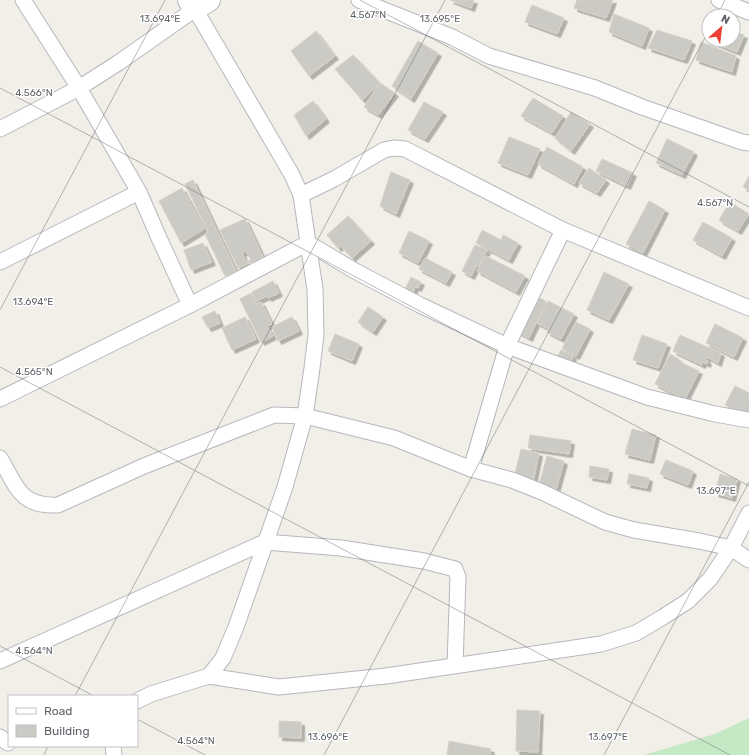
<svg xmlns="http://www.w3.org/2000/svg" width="749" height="755" font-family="Rubik,sans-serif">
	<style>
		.green { fill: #c5e8c5 }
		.building { fill: #cccac5; stroke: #d6d1c6; fill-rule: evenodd; filter: url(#shadow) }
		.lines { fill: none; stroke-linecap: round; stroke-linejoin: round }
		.street-casing { stroke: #b5b8bc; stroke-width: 17 }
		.secondary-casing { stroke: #b6babf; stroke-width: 24 }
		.street { stroke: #fff; stroke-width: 15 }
		.secondary { stroke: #fff; stroke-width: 22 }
		.ticks { fill: none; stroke: #5f6368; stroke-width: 1; stroke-opacity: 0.45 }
		.ticks-label { font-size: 10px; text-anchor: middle; fill: #5f6368; stroke: #fff; stroke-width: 3; stroke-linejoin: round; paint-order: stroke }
	</style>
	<defs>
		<filter id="shadow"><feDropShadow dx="3.5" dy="3.5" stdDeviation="0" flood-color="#0004"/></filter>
	</defs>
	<rect width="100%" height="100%" fill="#f1efe8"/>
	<!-- green -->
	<polygon class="green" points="749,718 749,755 644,755 715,734"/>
	<!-- building -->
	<g class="building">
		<polygon points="450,0 474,0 471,8"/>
		<polygon points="577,0 613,0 606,18 574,8"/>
		<polygon points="532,5 564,18 557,34 525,22"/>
		<polygon points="614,14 649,28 642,46 609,32"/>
		<polygon points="657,30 692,41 684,60 648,48"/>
		<polygon points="316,31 335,56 309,76 291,51"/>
		<polygon points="733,31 744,35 737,52 707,40 709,37 709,40 733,40"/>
		<polygon points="418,41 438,53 411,99 392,86"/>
		<polygon points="701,42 736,56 732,72 696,60"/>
		<polygon points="353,55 380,83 362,100 335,69"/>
		<polygon points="380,83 395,93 378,115 364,107"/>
		<polygon points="533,98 563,116 552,133 521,116"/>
		<polygon points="313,101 326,119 306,136 294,115"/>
		<polygon points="424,102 443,112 425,139 408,130"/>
		<polygon points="571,112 590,124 571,151 555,138"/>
		<polygon points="509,137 540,149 528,175 498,163"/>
		<polygon points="667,139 694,152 682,175 656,163"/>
		<polygon points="547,147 583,167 574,184 538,164"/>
		<polygon points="602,159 633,173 627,186 596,171"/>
		<polygon points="589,168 606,180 597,193 579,183"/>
		<polygon points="391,172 410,180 396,214 380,206"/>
		<polygon points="749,176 749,190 743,187"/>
		<polygon points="193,180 236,271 225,276 205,234 208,232 185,184"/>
		<polygon points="182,188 204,229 181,243 159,201"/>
		<polygon points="649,201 665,210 643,253 626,244"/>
		<polygon points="730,202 749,214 738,231 719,220"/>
		<polygon points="348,216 371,241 352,258 341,246 338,248 327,235"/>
		<path d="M245,219l18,38 -25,11 -18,-38zM246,251l5,9 -5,2 -4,-9z"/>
		<polygon points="703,222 732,238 722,256 693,240"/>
		<polygon points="482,230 501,240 503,235 518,243 509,260 476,243"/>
		<polygon points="409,231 429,241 418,263 399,253"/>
		<polygon points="203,243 212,262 191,270 184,250"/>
		<polygon points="475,245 487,250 479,266 477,265 471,276 462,271"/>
		<polygon points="486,256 525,276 516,292 477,271"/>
		<polygon points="425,258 452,272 446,283 419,269"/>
		<polygon points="604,272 629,284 609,320 587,310"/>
		<polygon points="411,277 421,282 418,288 415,287 411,297 403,293"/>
		<polygon points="273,281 279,293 268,298 267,296 256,301 252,292"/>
		<polygon points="251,293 256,304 261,302 272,324 267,326 273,336 261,342 240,299"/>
		<polygon points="535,296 546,301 529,338 518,332"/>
		<polygon points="548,301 574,314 561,339 547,332 549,329 537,323"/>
		<polygon points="368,307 383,317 373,332 358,322"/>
		<polygon points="215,311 220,323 208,328 202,317"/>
		<polygon points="245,317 256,339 232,350 222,328"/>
		<polygon points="292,317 299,331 278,341 272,327"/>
		<polygon points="576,322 590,329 576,356 562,349"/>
		<polygon points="715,324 743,338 734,357 706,343"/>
		<polygon points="335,334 359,344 352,361 328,351"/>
		<polygon points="642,335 667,344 658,368 633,360"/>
		<polygon points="680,335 721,353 718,363 707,357 706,360 708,361 707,364 703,362 702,365 673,351"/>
		<polygon points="561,350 573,356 568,368 555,362"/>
		<polygon points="670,354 679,359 678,361 699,371 685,399 655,384"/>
		<polygon points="735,386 749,393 749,418 725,405"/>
		<polygon points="632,429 656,435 650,460 625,454"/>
		<polygon points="530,435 571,441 569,454 528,448"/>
		<polygon points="521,449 539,453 533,482 514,478"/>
		<polygon points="547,456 564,461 556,490 539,485"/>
		<polygon points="666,460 693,471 688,485 660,474"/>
		<polygon points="590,466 609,469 607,480 589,477"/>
		<polygon points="629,474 649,478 647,488 627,484"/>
		<polygon points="720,474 737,479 732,498 715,493"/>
		<polygon points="517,710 540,711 538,752 516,751"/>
		<polygon points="279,721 301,722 301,738 279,737"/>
		<polygon points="449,741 491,749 490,755 447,755"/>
	</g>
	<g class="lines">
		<!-- street casing -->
		<g class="street-casing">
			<g id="street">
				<polyline points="23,0 79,88 139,192 159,238 190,305"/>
				<polyline points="359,0 452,37 489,56 595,88 642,107 742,142 749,143"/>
				<polyline points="719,0 749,12"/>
				<polyline points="0,129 79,88 118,63 195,9 292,175 301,195 308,243 315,289 316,335 312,368 305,416 285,487 236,627 223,658 209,676 151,694 137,701"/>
				<polyline points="301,195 334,179 384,150 394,148 405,149 563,230 749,308"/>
				<polyline points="0,262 139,192"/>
				<polyline points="0,399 190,305 308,243 355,271 420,305 507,346 647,397 715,414 749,420"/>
				<path d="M0,458c17,29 20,49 58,47l86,-39 130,-51 31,1 89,22 77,31 41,11 30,12 63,30 29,8 65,11 32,7 18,12"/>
				<polyline points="471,469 507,346 563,230"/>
				<polyline points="0,661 265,542 341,548 424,561 455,569 458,577 455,665"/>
				<polyline points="209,676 279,687 386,676 601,644 636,633 663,617 688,601 710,579 731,548 749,513"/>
				<polyline points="0,737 8,743"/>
				<polyline points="113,746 114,755"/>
			</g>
		</g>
		<!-- secondary casing -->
		<g class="secondary-casing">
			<polyline id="secondary" points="189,0 195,9 209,0"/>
		</g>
		<!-- street -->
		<use href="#street" class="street"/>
		<!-- secondary -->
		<use href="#secondary" class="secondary"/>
	</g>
	<!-- ticks -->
	<path class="ticks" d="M360,0l389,207M717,16l8,-16M0,88l749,398M0,310l165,-310M0,367l730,388M0,646l94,50M75,696l370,-696M137,719l68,36M44,755l4,-9M324,755l385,-725M604,755l145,-273"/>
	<g class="ticks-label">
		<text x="368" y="18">4.567°N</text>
		<text x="160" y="22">13.694°E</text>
		<text x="440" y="22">13.695°E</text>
		<text x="34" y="96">4.566°N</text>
		<text x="715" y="206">4.567°N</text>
		<text x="33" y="305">13.694°E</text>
		<text x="34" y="375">4.565°N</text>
		<text x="716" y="494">13.697°E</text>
		<text x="34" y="654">4.564°N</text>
		<text x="328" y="740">13.696°E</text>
		<text x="608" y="740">13.697°E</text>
		<text x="196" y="744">4.564°N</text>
	</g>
	<!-- legend -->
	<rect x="8" y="695" width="130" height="52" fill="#ffffff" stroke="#bfc1c3"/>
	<rect x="16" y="708" width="20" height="6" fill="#ffffff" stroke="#bfc1c3"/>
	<text x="44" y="715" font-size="12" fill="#5f6368">Road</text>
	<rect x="16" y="725" width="20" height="12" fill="#cccac5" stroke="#bfc1c3"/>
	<text x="44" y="735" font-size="12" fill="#5f6368">Building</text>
	<!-- north arrow -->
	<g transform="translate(721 28) rotate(28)"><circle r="19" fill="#ffffff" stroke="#bfc1c3"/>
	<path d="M0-3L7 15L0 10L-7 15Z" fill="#ea4335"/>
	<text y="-6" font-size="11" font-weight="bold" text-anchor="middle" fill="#5f6368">N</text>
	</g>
</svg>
